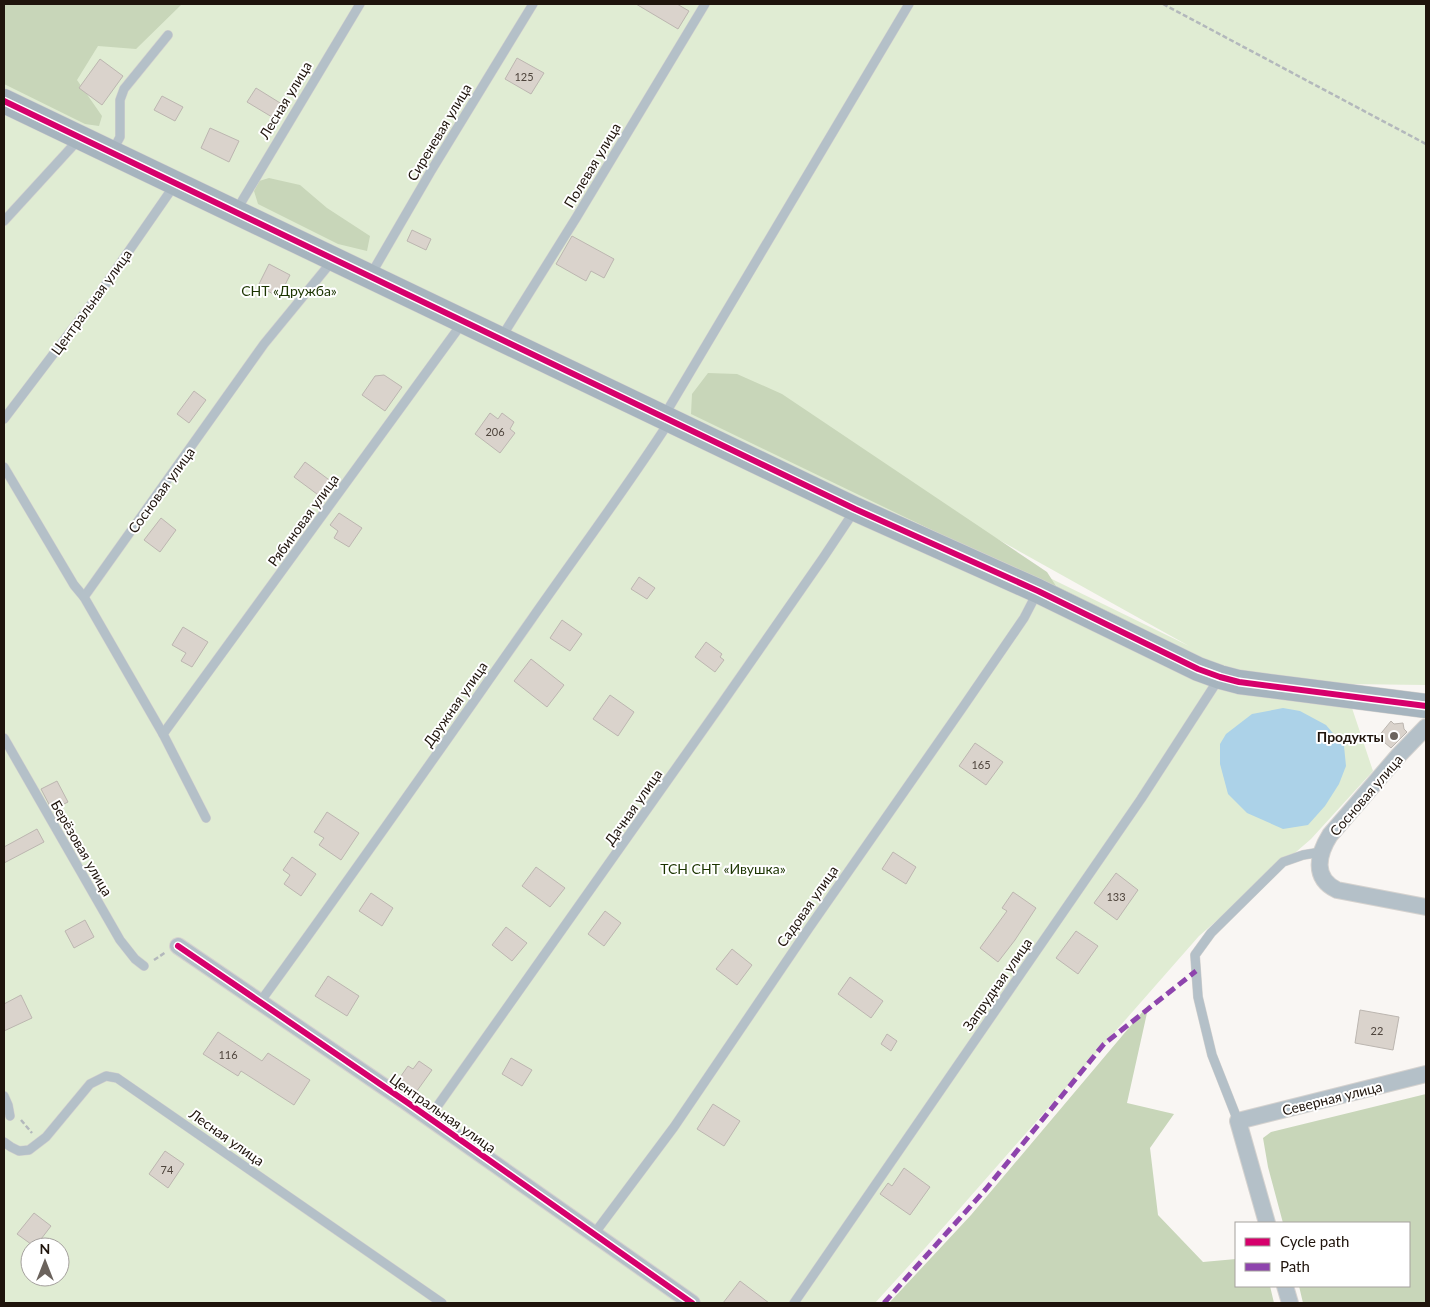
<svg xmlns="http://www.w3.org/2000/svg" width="1430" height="1307" font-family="Lato,sans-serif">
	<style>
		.green { fill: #e0ecd3; fill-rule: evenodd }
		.forest { fill: #c8d6b9 }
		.water { fill: #acd2e8 }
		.building { fill: #dad3cc; stroke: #bcb6b0 }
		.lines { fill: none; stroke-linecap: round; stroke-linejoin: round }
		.lane-casing { stroke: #d5d2cf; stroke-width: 10 }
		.street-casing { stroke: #d5d2cf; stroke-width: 18 }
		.secondary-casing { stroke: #d5d2cf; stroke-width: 25 }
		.path { stroke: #b3b8bc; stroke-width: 2.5; stroke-dasharray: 5 2.5; stroke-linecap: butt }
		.lane { stroke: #b4c0c8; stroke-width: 9 }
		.street { stroke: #b4c0c8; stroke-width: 16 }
		.secondary { stroke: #a6b4be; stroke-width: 24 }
		.quiet { stroke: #8e44ad; stroke-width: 5; stroke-dasharray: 10 5; stroke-linecap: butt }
		.cycleway-casing { stroke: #fff; stroke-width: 9 }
		.cycleway { stroke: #d6006c; stroke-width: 6 }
		.poi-dot { fill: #6b635d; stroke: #fff; stroke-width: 2 }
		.labels { text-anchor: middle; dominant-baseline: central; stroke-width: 4; stroke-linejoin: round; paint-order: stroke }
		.number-label { font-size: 11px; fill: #4e443c }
		.street-label { font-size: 14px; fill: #1f140c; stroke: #fff }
		.park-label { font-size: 14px; fill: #1b3400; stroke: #fff }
		.poi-label { font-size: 14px; font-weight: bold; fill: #1f140c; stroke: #fff; text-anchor: end }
	</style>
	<rect width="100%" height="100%" fill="#f9f6f3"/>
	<!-- green -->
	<path class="green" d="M92,4h1334v681l-82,-1 29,87 -62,68 -112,97 -273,311 -51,56h-871v-1232zM752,402l437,244 -207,-101zM30,1247h30v30h-30z"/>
	<!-- forest -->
	<g class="forest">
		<polygon points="4,4 182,4 136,49 98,46 77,80 102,116 99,126 85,124 4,84"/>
		<polygon points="269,178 300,185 327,208 370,236 367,251 338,244 258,204 254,191 259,181"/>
		<polygon points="708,373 737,374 782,394 1047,572 1056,586 1130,622 1130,628 1023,574 691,414 692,394"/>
		<polygon points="1149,1004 1127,1103 1174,1114 1150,1148 1158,1215 1203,1262 1236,1259 1236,1286 1270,1286 1274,1303 889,1303 971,1215"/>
		<polygon points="1426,1094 1426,1303 1303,1303 1299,1286 1409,1286 1409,1223 1283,1223 1268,1167 1263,1138 1271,1132"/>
	</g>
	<!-- water -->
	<polygon class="water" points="1283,708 1300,711 1326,725 1344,746 1346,766 1339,784 1325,806 1308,825 1283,829 1247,813 1228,794 1220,764 1220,744 1226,734 1252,714"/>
	<!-- building -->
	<g class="building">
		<polygon points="636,4 677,4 689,11 678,29"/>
		<polygon points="517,58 544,73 531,94 505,79"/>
		<polygon points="100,59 123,76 102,105 79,88"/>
		<polygon points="256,88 285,106 277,120 247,102"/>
		<polygon points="162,96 183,107 175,121 154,110"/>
		<polygon points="210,128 239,141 229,162 201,148"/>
		<polygon points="412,230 431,239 426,250 407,241"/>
		<polygon points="572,236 614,259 604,278 591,271 586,281 556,264"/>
		<polygon points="269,264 290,275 279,297 258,286"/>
		<polygon points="384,375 402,387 385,411 362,395 375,376"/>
		<polygon points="194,391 206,400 189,423 177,414"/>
		<polygon points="490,413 498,419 502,413 514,422 510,429 515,433 500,453 475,434"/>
		<polygon points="305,462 332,482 321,497 294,477"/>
		<polygon points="339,513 362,528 349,547 334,538 338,531 330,525"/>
		<polygon points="161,518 176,530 160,552 144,540"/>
		<polygon points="639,577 655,588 647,599 631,589"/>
		<polygon points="562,620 582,634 570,651 550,638"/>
		<polygon points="183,627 208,642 192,667 181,661 186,653 172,645"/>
		<polygon points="706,642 722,654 720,657 724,660 715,672 695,657"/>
		<polygon points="531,659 564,685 547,707 514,681"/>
		<polygon points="610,695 634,712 618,736 593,719"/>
		<polygon points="1391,721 1394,724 1403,723 1404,729 1407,732 1391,748 1378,737"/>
		<polygon points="975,743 1003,762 986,785 959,766"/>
		<polygon points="57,781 68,802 52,810 41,789"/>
		<polygon points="327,812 359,833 341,860 319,845 324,838 314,832"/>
		<polygon points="37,829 44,842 4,863 4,847"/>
		<polygon points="893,852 916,867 906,884 882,869"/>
		<polygon points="292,857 316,874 301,896 284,884 290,875 283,870"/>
		<polygon points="536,867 565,888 550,907 522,886"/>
		<polygon points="1116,873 1138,890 1117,920 1094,903"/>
		<polygon points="1013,892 1036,908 1015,940 998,962 980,948 1007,911 1002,908"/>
		<polygon points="371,893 393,908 382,926 359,911"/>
		<polygon points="605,911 621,923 604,946 588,934"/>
		<polygon points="85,920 94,937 74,948 65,931"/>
		<polygon points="506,927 527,943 512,961 492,945"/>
		<polygon points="1076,931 1098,946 1078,974 1056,958"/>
		<polygon points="732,949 752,965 737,985 716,969"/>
		<polygon points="328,976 359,996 347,1016 315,996"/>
		<polygon points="850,977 883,1001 871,1018 838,994"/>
		<polygon points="21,995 32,1018 4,1031 4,1004"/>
		<polygon points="1360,1010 1399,1017 1393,1050 1355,1043"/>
		<polygon points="218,1032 262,1061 268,1053 310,1080 294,1105 241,1071 238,1076 203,1054"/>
		<polygon points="887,1034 897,1041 891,1051 881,1044"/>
		<polygon points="511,1058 532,1070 522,1086 502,1074"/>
		<polygon points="419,1061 432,1070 414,1095 396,1083 408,1066 413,1069"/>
		<polygon points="713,1104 740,1121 724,1146 697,1129"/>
		<polygon points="165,1151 184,1164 168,1188 149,1174"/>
		<polygon points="904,1168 930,1187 910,1215 880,1194 888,1183 892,1186"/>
		<polygon points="34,1213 51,1226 35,1247 17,1234"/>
		<polygon points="740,1281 769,1303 723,1303"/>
	</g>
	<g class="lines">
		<!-- lane casing -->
		<g class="lane-casing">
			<g id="lane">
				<polyline points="112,152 120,137 120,100 124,89 168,35"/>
				<polyline points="236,211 360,4"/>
				<polyline points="4,221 80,138"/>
				<polyline points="370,276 431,171 533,4"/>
				<polyline points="501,338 576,218 705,4"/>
				<polyline points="664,416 909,4"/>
				<polyline points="4,419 99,294 176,183"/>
				<polyline points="4,467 74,585 84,597 163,734 206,818"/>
				<polyline points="84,597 264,344 333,260"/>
				<polyline points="163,734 463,322"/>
				<polyline points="4,738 120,940 135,959 144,966"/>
				<path d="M260,1002c92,-126 181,-254 271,-382 46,-66 94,-130 138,-198"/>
				<polyline points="4,1096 8,1105 10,1116"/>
				<polyline points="429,1118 720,706 823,558 855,510"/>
				<polyline points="1238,1121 1212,1055 1198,997 1195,955 1211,933 1283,862 1303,855 1321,852"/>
				<polyline points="4,1142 11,1147 19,1151 29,1150 46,1137 90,1084 106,1076 117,1078 442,1303"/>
				<polyline points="594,1234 674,1127 809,928 963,707 1024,618 1037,593"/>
				<polyline points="794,1303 1141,799 1220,677"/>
			</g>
		</g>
		<!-- street casing -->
		<g class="street-casing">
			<g id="street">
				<path d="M1426,727l-27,28 -69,80c-12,19 -18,43 7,55l89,17"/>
				<polyline points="178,946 408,1103 692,1303"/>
				<polyline points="1267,1223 1238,1121 1426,1074"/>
				<polyline points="1285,1286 1290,1303"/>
			</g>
		</g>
		<!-- secondary casing -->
		<g class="secondary-casing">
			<polyline id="secondary" points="4,101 855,509 1038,591 1198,669 1220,677 1239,682 1426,706"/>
		</g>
		<!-- path -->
		<g class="path">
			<polyline points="1163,4 1426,144"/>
			<polyline points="154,960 166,952"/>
			<polyline points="21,1120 32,1133"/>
		</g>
		<!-- lane -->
		<use href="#lane" class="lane"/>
		<!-- street -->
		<use href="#street" class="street"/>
		<!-- secondary -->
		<use href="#secondary" class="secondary"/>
		<!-- quiet -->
		<polyline class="quiet" points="884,1303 986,1189 1104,1044 1196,971"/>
		<!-- cycleway casing -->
		<g class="cycleway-casing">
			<g id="cycleway">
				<polyline points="4,101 855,509 1038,591 1198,669 1220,677 1239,682 1426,706"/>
				<polyline points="178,946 408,1103 692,1303"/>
			</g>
		</g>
		<!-- cycleway -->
		<use href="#cycleway" class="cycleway"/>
	</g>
	<!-- markers -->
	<circle class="poi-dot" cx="1394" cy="736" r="5"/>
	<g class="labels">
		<!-- number labels -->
		<g class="number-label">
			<text x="524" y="76">125</text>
			<text x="495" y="431">206</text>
			<text x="981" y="764">165</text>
			<text x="1116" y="896">133</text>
			<text x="1377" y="1030">22</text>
			<text x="228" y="1054">116</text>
			<text x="167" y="1169">74</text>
		</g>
		<!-- street labels -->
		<g class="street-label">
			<text transform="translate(285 100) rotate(-59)">Лесная улица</text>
			<text transform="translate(439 132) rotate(-59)">Сиреневая улица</text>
			<text transform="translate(592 165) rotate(-59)">Полевая улица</text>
			<text transform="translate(91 302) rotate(-54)">Центральная улица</text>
			<text transform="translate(161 490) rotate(-54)">Сосновая улица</text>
			<text transform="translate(303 520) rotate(-54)">Рябиновая улица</text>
			<text transform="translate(455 704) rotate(-55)">Дружная улица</text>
			<text transform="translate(1366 795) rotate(-49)">Сосновая улица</text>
			<text transform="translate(633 807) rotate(-55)">Дачная улица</text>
			<text transform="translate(82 848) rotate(60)">Берёзовая улица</text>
			<text transform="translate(807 906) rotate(-55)">Садовая улица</text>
			<text transform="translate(997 984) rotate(-55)">Запрудная улица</text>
			<text transform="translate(1332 1098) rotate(-14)">Северная улица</text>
			<text transform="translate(443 1113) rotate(35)">Центральная улица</text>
			<text transform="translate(227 1137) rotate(35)">Лесная улица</text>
		</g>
		<!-- park labels -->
		<g class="park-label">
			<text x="289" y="290">СНТ «Дружба»</text>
			<text x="723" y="868">ТСН СНТ «Ивушка»</text>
		</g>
		<!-- poi labels -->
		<g class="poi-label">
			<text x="1384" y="736">Продукты</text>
		</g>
	</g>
	<!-- border -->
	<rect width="1430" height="1307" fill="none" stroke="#1f140c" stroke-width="10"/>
	<!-- legend -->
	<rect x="1235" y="1222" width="175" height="65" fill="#ffffff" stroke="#a5a19e"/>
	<rect x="1245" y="1238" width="25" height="8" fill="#d6006c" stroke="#a5a19e"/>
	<text x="1280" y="1247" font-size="15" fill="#1f140c">Cycle path</text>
	<rect x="1245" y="1263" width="25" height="8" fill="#8e44ad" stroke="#a5a19e"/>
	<text x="1280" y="1272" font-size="15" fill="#1f140c">Path</text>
	<!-- north arrow -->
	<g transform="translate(45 1262)"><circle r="24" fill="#ffffff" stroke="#a5a19e"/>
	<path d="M0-4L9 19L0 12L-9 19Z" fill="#6b635d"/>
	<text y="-8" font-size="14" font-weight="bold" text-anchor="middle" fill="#1f140c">N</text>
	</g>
</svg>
